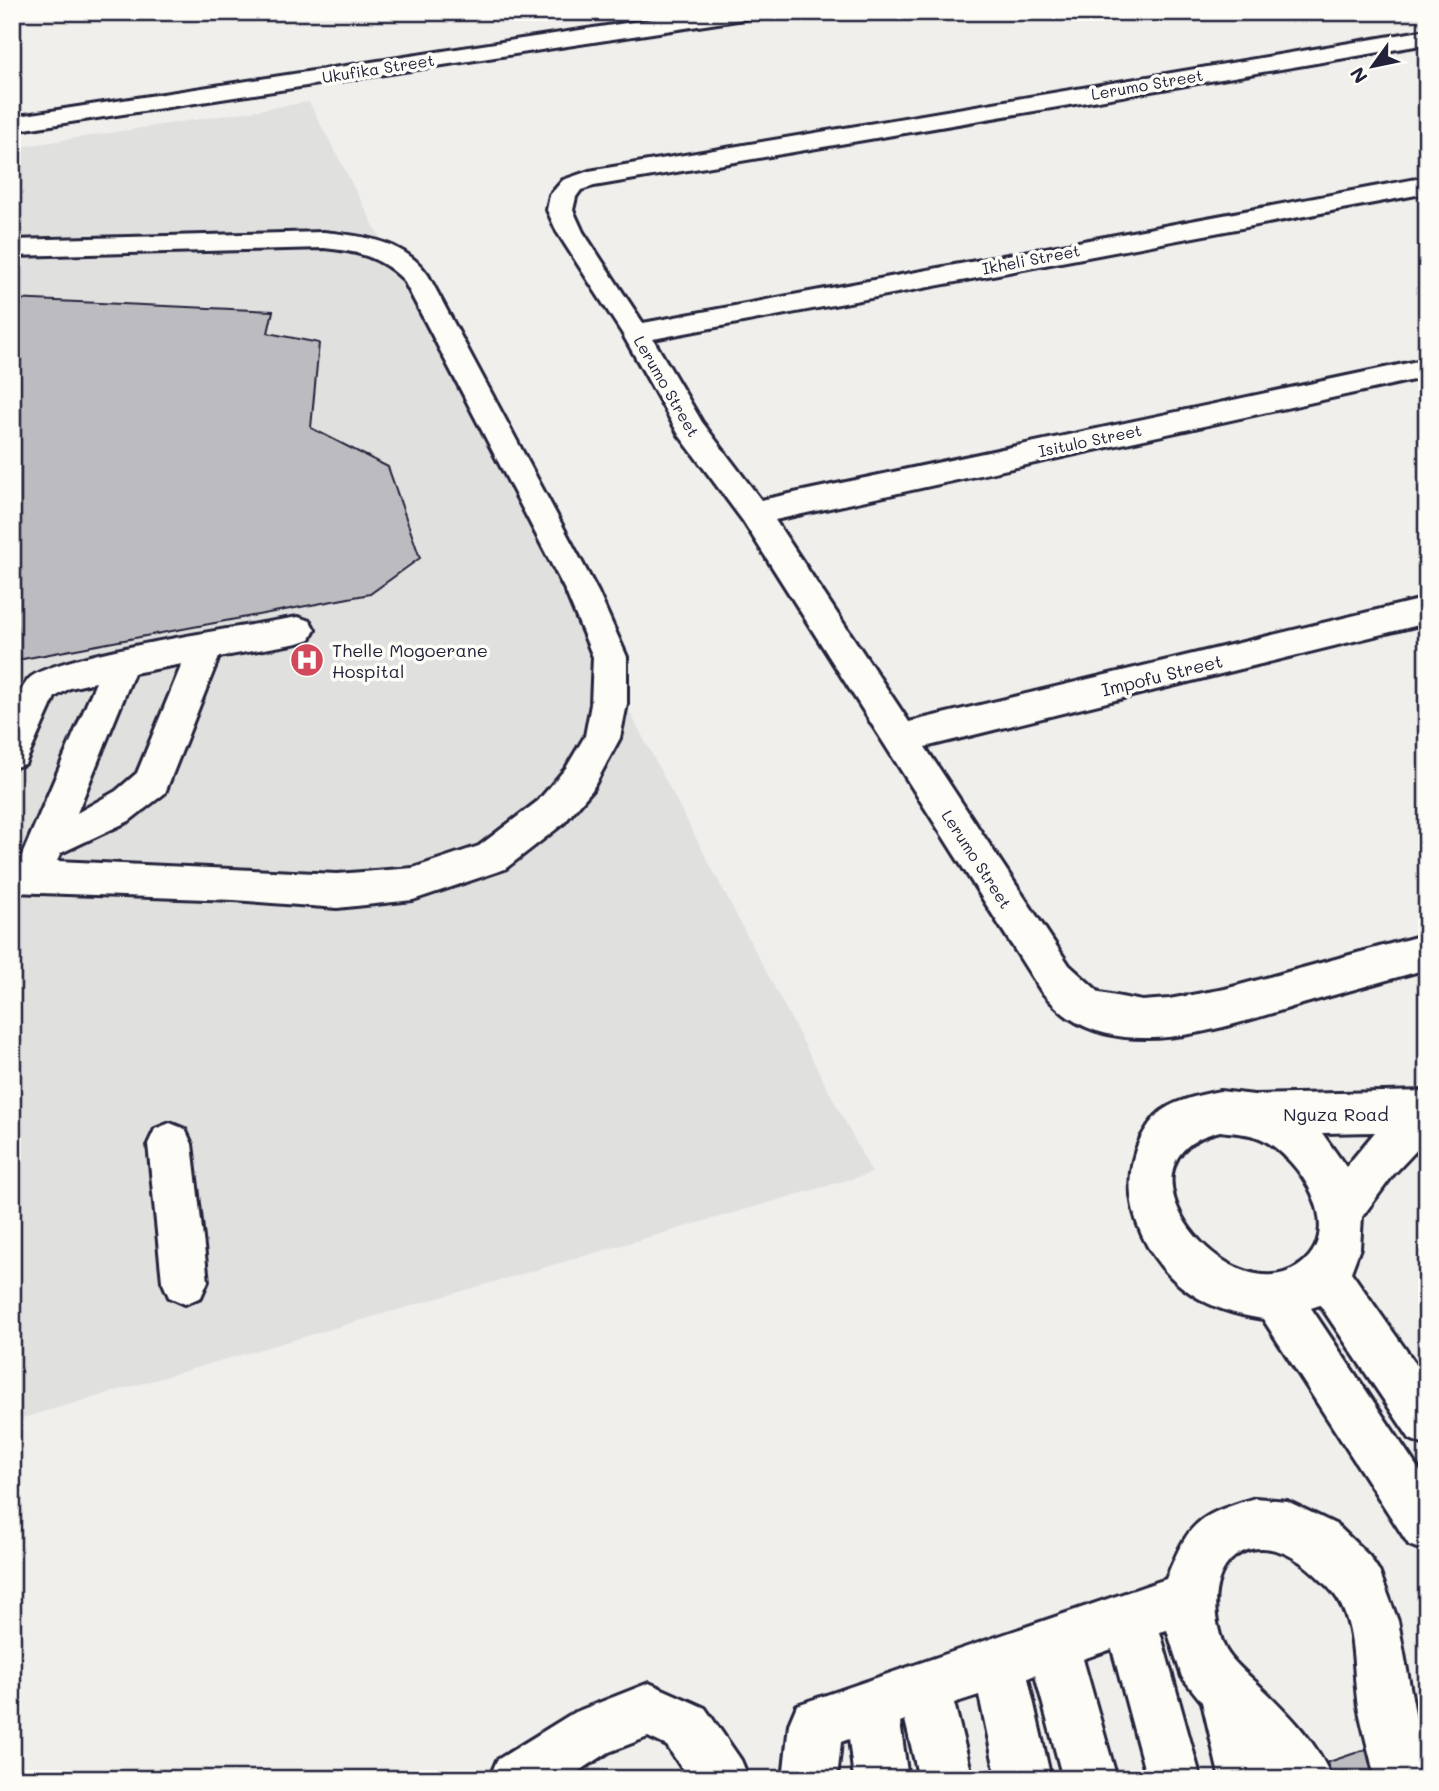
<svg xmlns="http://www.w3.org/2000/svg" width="1439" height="1791" font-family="Mali,sans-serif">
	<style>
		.built { fill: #e0e0df }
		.building { fill: #bcbcc0; stroke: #22223b; stroke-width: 2 }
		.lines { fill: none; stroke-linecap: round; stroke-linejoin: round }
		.minor-casing { stroke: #22223b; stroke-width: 6 }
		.minor { fill: #fdfcf7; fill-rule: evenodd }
		.labels { text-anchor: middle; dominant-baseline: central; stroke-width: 7; stroke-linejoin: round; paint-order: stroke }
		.far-street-label { font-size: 16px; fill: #22223b; stroke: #fdfcf7 }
		.poi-label { font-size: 18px; fill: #22223b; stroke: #fdfcf7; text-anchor: start }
		.street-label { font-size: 18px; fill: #22223b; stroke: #fdfcf7 }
	</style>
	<rect width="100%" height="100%" fill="#f0efec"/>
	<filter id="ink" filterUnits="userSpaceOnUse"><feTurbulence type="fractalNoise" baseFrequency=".0143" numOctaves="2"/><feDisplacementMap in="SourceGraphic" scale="14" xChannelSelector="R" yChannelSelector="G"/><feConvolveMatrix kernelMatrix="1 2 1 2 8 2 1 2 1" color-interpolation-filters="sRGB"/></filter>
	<g filter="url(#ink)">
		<!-- built -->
		<polygon class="built" points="309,102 872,1173 12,1421 12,148"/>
		<!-- building -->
		<g class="building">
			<polygon points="12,299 273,311 268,333 319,343 311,428 388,467 420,558 370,594 12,661"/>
			<polygon points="1370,1748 1390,1779 1279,1779"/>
		</g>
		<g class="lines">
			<!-- minor casing -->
			<g class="minor-casing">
				<g id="minor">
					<polygon points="698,12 755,12 752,17 744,19 12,131 12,117"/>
					<path d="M1427,30v14l-833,142 -13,4 -5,7 -3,13 10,22 60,91 784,-146v16l-774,146 49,83 59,78 666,-141v18l-652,143 134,202 518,-124v25l-502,124 144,218 31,28 42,8 27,-2 56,-10 202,-55v35c-45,12 -90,25 -135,38 -66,20 -161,53 -224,10 -10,-7 -19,-17 -27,-26l-298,-470 -64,-86 -57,-102 -65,-101 -10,-22 3,-15 13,-15 26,-9z"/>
					<path d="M324,232c38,4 80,8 104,43l170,317 29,65v47l-7,34 -28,52 -28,33 -59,46 -92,31 -76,8 -103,-8 -222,-8v-32h8l76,-178 -26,6 -15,9 -30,67 -13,4c0,-30 -4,-62 16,-88 19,-25 227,-55 270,-63l12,4 5,9 -5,9 -12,4 -79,14 -54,136 -36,28 -68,32 -4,8 280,13 76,-6 66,-22 59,-45 28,-33 19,-32 6,-32 2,-47 -27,-65 -163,-313c-24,-23 -47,-28 -79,-31l-312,8v-16zM182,664l-45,109 -21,18 -39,22 57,-140z"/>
					<path d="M1220,1091l34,4 173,-4v48l-34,36 -31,42 -2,31 -9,24 76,108v66l-17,-7 -90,-134 -9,3 116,174v70l-18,-7 -146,-226c-26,-4 -52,-11 -74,-27 -55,-38 -82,-122 -33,-176 14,-15 44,-21 64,-25zM1220,1131c13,2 30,2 42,8 39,20 85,91 38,126 -70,51 -199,-105 -80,-134zM1375,1132l-29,35 -24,-34z"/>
					<polygon points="170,1123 185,1129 192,1144 208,1281 201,1297 185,1304 169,1297 162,1281 148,1144 155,1129"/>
					<path d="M1255,1498l32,3 50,24 32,31 10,15 19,50 29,158h-52c-5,-25 -12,-48 -17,-73 -5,-32 -2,-70 -16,-99 -5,-12 -14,-20 -23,-29 -64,-65 -126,-16 -96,66 6,16 26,31 38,43 29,28 56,55 71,92h-112l-18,-77 -20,-25 -15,-47 -7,2 41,147h-54l-35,-130 -29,10 34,120h-54l-28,-104 -7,3 23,101h-54l-18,-84 -25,8 19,76h-54l-14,-59 -5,2 8,57h-54l-5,-40 -8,3 -4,37h-54l6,-55 8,-19 369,-126c23,-57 30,-63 89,-81z"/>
					<polygon points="649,1683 705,1708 741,1760 749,1779 689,1779 667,1746 648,1737 609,1752 567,1779 489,1779 497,1760 573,1713"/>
				</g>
			</g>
			<!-- minor -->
			<use href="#minor" class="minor"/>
		</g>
	</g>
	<!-- icons -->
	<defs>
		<g id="hospital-disc" transform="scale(1.75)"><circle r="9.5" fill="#d1495b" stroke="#fdfcf7"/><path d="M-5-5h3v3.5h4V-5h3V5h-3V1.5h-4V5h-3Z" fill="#fff"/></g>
	</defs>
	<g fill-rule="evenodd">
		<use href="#hospital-disc" x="307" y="660"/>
	</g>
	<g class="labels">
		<!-- far-street labels -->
		<g class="far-street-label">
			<text transform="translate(378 68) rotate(-9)">Ukufika Street</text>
			<text transform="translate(1147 84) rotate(-10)">Lerumo Street</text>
			<text transform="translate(1031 259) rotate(-11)">Ikheli Street</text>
			<text transform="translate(667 386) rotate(60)">Lerumo Street</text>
			<text transform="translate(1090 440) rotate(-12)">Isitulo Street</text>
			<text transform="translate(977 859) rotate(57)">Lerumo Street</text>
		</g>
		<!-- poi labels -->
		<g class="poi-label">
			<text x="332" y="650">Thelle Mogoerane<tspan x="332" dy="21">Hospital</tspan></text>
		</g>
		<!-- street labels -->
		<g class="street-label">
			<text transform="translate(1162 675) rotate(-14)">Impofu Street</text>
			<text x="1336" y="1114">Nguza Road</text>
		</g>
	</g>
	<!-- margin -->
	<rect width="1439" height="1791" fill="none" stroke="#fdfcf7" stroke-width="42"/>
	<rect x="21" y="21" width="1397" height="1749" fill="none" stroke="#22223b" stroke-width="2.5" filter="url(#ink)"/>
	<!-- north arrow -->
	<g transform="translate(1373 66) rotate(237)" stroke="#fdfcf7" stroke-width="5" paint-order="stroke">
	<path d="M0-5L12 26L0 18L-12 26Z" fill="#22223b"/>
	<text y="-10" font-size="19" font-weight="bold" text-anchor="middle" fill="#22223b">N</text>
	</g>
</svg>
